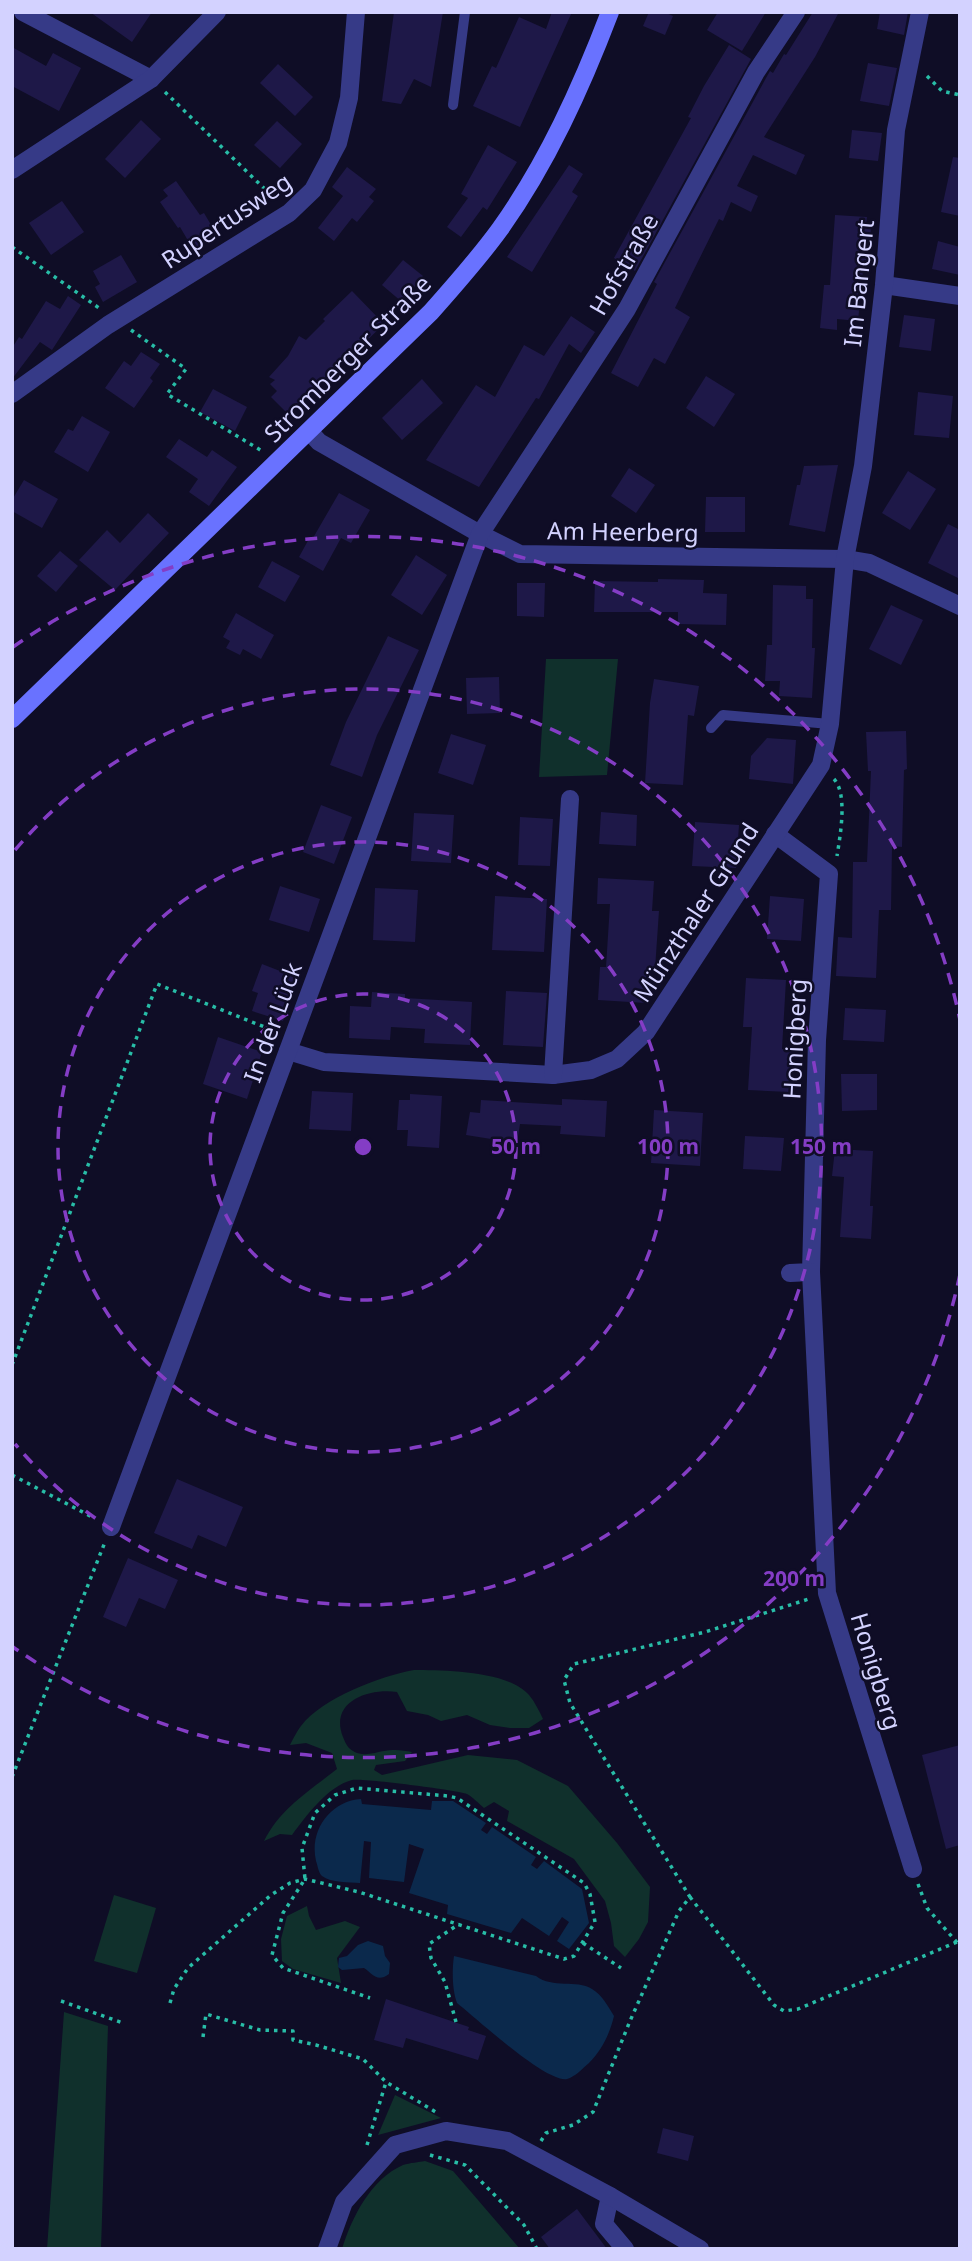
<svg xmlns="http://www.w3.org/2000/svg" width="972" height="2261" font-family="'Noto Sans',sans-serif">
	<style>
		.green { fill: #10302c }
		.water { fill: #0b294c }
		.building { fill: #1e1848 }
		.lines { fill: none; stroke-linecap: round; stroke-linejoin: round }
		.path { stroke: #28bda7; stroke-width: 3.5; stroke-dasharray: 3.5 5; stroke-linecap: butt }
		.service { stroke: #363a87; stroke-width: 10 }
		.minor { stroke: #363a87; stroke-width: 18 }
		.secondary { stroke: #6972ff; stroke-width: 18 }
		.ring { fill: none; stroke: #843dc5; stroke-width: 3.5; stroke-dasharray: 12 9 }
		.labels { text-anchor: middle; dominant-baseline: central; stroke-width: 5; stroke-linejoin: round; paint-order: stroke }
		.street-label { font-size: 24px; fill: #d3d2ff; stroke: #0f0d26 }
		.centre { fill: #843dc5; stroke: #0f0d26; stroke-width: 3.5 }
		.ring-label { font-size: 21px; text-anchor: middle; font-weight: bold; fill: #843dc5; stroke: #0f0d26; stroke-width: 5; stroke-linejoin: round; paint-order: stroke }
	</style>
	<rect width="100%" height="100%" fill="#0f0d26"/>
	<!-- green -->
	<g class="green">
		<polygon points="546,659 618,659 607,775 539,777"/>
		<path d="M414,1670c30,0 95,1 115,25 6,7 10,16 14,24l-14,9h-19l-20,-3 -23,-10 -26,6 -13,-6 -21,-4 -10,-19c-29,-4 -68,10 -54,45 3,8 6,13 14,16 11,4 26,-4 38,-3 6,0 12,1 17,2l-7,9 -29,4 -2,5 8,5 86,-20 49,5 51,26 49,57 33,44 -2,35 -9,17 -14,18 -11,-11 -3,-23 -6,-22 -31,-42 -67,-38 2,-10 -15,-9 -10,6c-5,-4 -11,-11 -17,-14 -11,-4 -105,-16 -115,-14 -24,6 -46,36 -60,55l-12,-1 -16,7c16,-32 45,-50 73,-72l-5,-16 -26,-10 -16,2c3,-6 7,-14 11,-19 21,-28 80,-50 113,-56z"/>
		<polygon points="114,1895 156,1908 137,1973 94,1961"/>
		<polygon points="307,1906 309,1916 316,1930 345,1921 360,1927 337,1958 341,1983 293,1969 282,1961 281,1939 287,1916"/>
		<polygon points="64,2012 108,2026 101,2249 47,2249"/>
		<polygon points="395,2095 441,2118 378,2135"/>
		<path d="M425,2161l28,10 67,78h-178c10,-32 29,-70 61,-84 7,-2 16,-3 22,-4z"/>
	</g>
	<!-- water -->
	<g class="water">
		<path d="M361,1799l1,5 69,6 1,-9h21l33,22 -5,7 6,4 5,-7 44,30 -5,8 6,4 7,-8 38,28 7,34 -20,26 -12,-8 12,-19 -7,-5 -13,19 -27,-18 -11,15 -64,-19 1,-9 -39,-12 15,-44 -15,-5 -5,38 -35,-4 2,-36 -7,-1 -4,42c-11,-1 -29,0 -38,-7 -4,-4 -4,-10 -6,-15 -7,-30 14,-60 45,-62z"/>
		<path d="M368,1941l15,5 2,10 5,7 -1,11c-12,9 -16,0 -25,-6l-22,2 -4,-3 1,-9 8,-2 11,-11z"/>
		<path d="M454,1956l82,20c17,13 40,3 56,13 10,6 16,17 22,27 -4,17 -12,34 -25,47 -6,5 -14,14 -22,16 -21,4 -91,-61 -110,-76 -5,-13 -5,-34 -3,-47z"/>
	</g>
	<!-- building -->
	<g class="building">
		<polygon points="90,12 152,12 132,42"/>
		<polygon points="394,12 443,12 431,87 414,79 401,104 382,101"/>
		<polygon points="552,12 572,12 520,127 473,106 492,66 496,68 519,17 546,29"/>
		<polygon points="649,12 664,12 673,16 665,35 643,26"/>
		<polygon points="718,12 766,12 742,51 707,30"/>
		<polygon points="813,12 839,12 815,57 764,137 805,155 796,175 753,155 737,186 758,196 751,212 731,202 723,221 719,219 675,308 690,317 665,364 654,358 638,387 611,373 657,284 654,282 766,78 770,71 773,73 784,54 786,55"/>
		<polygon points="880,12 908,12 904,35 877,29"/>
		<polygon points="729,45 751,59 635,271 614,258 691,118 688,117 704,86"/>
		<polygon points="12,47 46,66 53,53 81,68 59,111 12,86"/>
		<polygon points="868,63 897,68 889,106 860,101"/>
		<polygon points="278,64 313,97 295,116 260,83"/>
		<polygon points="141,120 161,139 125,178 105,159"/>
		<polygon points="277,121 302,144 280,168 254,145"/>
		<polygon points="852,130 882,133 878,161 849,158"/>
		<polygon points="488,145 517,162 487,210 483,207 461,237 447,227 468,198 461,194"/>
		<polygon points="953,157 960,158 960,216 941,212"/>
		<polygon points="569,165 583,174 572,192 578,196 532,272 507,257"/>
		<polygon points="347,167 376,189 369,197 374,201 357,222 352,218 334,241 318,228 343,196 332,187"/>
		<polygon points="176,181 200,215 204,213 217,235 193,249 180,227 178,228 160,202 168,196 163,190"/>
		<polygon points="62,201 84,232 51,255 29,223"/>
		<polygon points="835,215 867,217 866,225 871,226 869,260 864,260 858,321 837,319 837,330 820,328 824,285 830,285"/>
		<polygon points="938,241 960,247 960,275 932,269"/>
		<polygon points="121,255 137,282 103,302 95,287 100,284 93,271"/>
		<polygon points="403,260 423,276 402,302 382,285"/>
		<polygon points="352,291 384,324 289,415 271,397 277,391 270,384 275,380 269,377 288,356 299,336 306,340 325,321 323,319"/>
		<polygon points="68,296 81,305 52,350 40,342 12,379 12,348 19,337 22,339 46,301 60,309"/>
		<polygon points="904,315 935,319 931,351 899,347"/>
		<polygon points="571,316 595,332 581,353 569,344 539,399 536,398 479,487 426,460 476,385 495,397 524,345 544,356"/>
		<polygon points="141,352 160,364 150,378 153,381 134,408 105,388 124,361 131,366"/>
		<polygon points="706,376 735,394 714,427 686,408"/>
		<polygon points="422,379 443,403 402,440 382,418"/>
		<polygon points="213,389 247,407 235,431 200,412"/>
		<polygon points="918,392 953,396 949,438 914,435"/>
		<polygon points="82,416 110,432 88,472 54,452 68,429 73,431"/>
		<polygon points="179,439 207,457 212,450 237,467 209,506 189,492 198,479 166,457"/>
		<polygon points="838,465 825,532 789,525 797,485 800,485 804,466"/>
		<polygon points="629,468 655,485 636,513 611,496"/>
		<polygon points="908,471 936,489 910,530 882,513"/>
		<polygon points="24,480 58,499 42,528 12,511 12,500"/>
		<polygon points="339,493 370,510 351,543 341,538 323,571 299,557 310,537 313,538"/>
		<polygon points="706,497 745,497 745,532 705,532"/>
		<polygon points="148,513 169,533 115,590 79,560 107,530 120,543"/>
		<polygon points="948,524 960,530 960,579 928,563"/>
		<polygon points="60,551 78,566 56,592 37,576"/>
		<polygon points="416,555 447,575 422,615 391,595"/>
		<polygon points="272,561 300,576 285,602 258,587"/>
		<polygon points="658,579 704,580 703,593 727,594 726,625 678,624 678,612 594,612 595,581 658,582"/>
		<polygon points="517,583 545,583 544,617 517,616"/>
		<polygon points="773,585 806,586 806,599 813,599 812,648 815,648 812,698 779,696 780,681 765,681 767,645 772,645"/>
		<polygon points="891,605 923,620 901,665 869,649"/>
		<polygon points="236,613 274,635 261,659 243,649 240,655 226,648 230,641 223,637"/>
		<polygon points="388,636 419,650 377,735 362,777 330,765 346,722"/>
		<polygon points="499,677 500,713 467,714 466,678"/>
		<polygon points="654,679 699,686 694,716 688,715 683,785 645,783 650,703"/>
		<polygon points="906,731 907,769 904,770 902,847 892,846 891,910 879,910 876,978 836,976 838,937 852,938 853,862 867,862 871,771 868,771 866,732"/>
		<polygon points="451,734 486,745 473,785 438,773"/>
		<polygon points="767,738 796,740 793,784 749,779 751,756"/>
		<polygon points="321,805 352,817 334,864 303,852"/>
		<polygon points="601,812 637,815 636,846 599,844"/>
		<polygon points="414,813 454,815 451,863 411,861"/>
		<polygon points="520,817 553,819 550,866 518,865"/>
		<polygon points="695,822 739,825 736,868 692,866"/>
		<polygon points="598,878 654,881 652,911 659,911 655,969 648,968 646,1003 598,1000 600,967 606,967 610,904 597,904"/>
		<polygon points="280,886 320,899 309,932 269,920"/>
		<polygon points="375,888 418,890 415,942 373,940"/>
		<polygon points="495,896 547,899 544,952 492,950"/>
		<polygon points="770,896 804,899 801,941 767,939"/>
		<polygon points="262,964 298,978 283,1021 252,1011 258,993 252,991"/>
		<polygon points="746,978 786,980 782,1049 792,1050 789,1092 748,1090 752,1027 743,1027"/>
		<polygon points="506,991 547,993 543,1047 503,1045"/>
		<polygon points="372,992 405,994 405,998 472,1002 470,1045 424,1043 425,1029 391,1027 390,1040 349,1038 350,1006 371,1007"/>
		<polygon points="845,1008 886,1010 884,1042 843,1040"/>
		<polygon points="218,1037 262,1052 247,1099 203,1084"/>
		<polygon points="841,1074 877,1074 877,1110 842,1111"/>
		<polygon points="312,1091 353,1093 351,1131 309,1129"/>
		<polygon points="410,1094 442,1096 439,1148 407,1146 408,1130 397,1130 399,1100 410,1100"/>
		<polygon points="562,1099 607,1101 605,1137 560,1134 561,1126 520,1124 517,1143 466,1135 470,1112 480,1113 481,1100 562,1105"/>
		<polygon points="654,1110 703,1113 700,1166 651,1163"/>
		<polygon points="745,1136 784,1138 781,1171 743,1169"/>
		<polygon points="835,1149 873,1151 870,1206 873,1206 871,1239 840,1237 844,1177 832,1176"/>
		<polygon points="177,1479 243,1507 226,1547 198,1535 192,1549 154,1533"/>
		<polygon points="128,1558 178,1580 165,1609 139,1598 126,1627 103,1617"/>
		<polygon points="960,1745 960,1845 946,1849 922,1755"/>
		<polygon points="386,1999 469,2027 468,2030 486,2036 478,2060 406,2038 403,2048 374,2040"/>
		<polygon points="663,2128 694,2136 688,2161 657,2153"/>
		<polygon points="577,2209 607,2249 550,2249 541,2237"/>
	</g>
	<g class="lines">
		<!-- path -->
		<g class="path">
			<polyline points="927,76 942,91 960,95"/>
			<polyline points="165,92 275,199"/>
			<polyline points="12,247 99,308"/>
			<polyline points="131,330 186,369 167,394 262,451"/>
			<path d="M834,779c14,15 6,58 3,77"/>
			<polyline points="12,1365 157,984 277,1032"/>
			<polyline points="12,1475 94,1518"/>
			<polyline points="12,1777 105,1542"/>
			<polyline points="918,1884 927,1908 960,1946"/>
			<polyline points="690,1897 774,2005 784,2011 798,2009 957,1942"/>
			<polyline points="583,1943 621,1968"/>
			<polyline points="61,2001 123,2023"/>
			<polyline points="170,2003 174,1989 188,1968 271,1895 290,1883 305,1879 359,1892 564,1959 574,1956 595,1922 590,1894 584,1883 457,1798 448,1796 357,1788 335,1795 315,1813 302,1848 305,1879 283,1913 272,1955 283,1968 370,1998"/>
			<polyline points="456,2022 445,1982 431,1958 429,1944 459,1924"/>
			<polyline points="203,2037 206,2014 260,2030 293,2031 293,2040 316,2045 363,2059 386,2082 439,2114"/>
			<polyline points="541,2141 546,2133 573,2125 593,2112 630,2021 679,1911 690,1897 570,1703 564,1680 574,1664 705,1632 812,1598"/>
			<polyline points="367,2145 386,2082"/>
			<polyline points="430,2155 465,2165 524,2225 537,2249"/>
		</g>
		<!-- service -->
		<g class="service">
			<polyline points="453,105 465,12"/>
			<polyline points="711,728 723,715 830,724"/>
		</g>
		<!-- minor -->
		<g class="minor">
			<polyline points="23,12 151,79"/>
			<polyline points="12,170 151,79 217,12"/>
			<polyline points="884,285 960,296"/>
			<polyline points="12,394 108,325 289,213 313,190 338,143 349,98 356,12"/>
			<polyline points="309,431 319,442 480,534 520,554 845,559 869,563 960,606"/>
			<polyline points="775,834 829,874 817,1040 811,1272 790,1273"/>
			<polyline points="288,1051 324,1062 553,1075 591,1070 617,1059 646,1032 821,765 830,724 845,559 863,466 884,285 896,130 920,12"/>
			<polyline points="553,1075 570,799"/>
			<polyline points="811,1272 827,1593 913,1869"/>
			<polyline points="111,1527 480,534 627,309 756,72 796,12"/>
			<polyline points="610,2196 604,2224 625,2249"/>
			<polyline points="327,2249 344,2202 395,2145 446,2131 507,2141 610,2196 700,2249"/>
		</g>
		<!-- secondary -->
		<path class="secondary" d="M12,719l419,-407c24,-27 48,-54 69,-83 47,-66 81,-141 110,-217"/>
	</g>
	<!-- distance rings -->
	<g class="ring">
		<circle cx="363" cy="1147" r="153"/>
		<circle cx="363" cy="1147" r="305"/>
		<path d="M15 850A458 458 0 1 1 15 1444"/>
		<path d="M960 1274A610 610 0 0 1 13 1647M13 647A610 610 0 0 1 960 1020"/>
	</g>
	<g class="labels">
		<!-- street labels -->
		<g class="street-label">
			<text transform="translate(226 220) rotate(-34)">Rupertusweg</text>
			<text transform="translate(623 264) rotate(-60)">Hofstraße</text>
			<text transform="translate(858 283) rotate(-84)">Im Bangert</text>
			<text transform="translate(347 358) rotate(-45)">Stromberger Straße</text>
			<text transform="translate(623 531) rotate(1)">Am Heerberg</text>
			<text transform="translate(695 912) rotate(-57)">Münzthaler Grund</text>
			<text transform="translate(272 1022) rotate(-70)">In der Lück</text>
			<text transform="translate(794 1039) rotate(-87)">Honigberg</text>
			<text transform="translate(877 1671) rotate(73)">Honigberg</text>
		</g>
	</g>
	<circle cx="363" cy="1147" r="10" class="centre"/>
	<g class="ring-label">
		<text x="516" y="1154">50 m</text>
		<text x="668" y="1154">100 m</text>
		<text x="821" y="1154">150 m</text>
		<text x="794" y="1586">200 m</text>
	</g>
	<!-- border -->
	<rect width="972" height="2261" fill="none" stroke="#d3d2ff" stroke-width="28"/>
</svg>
